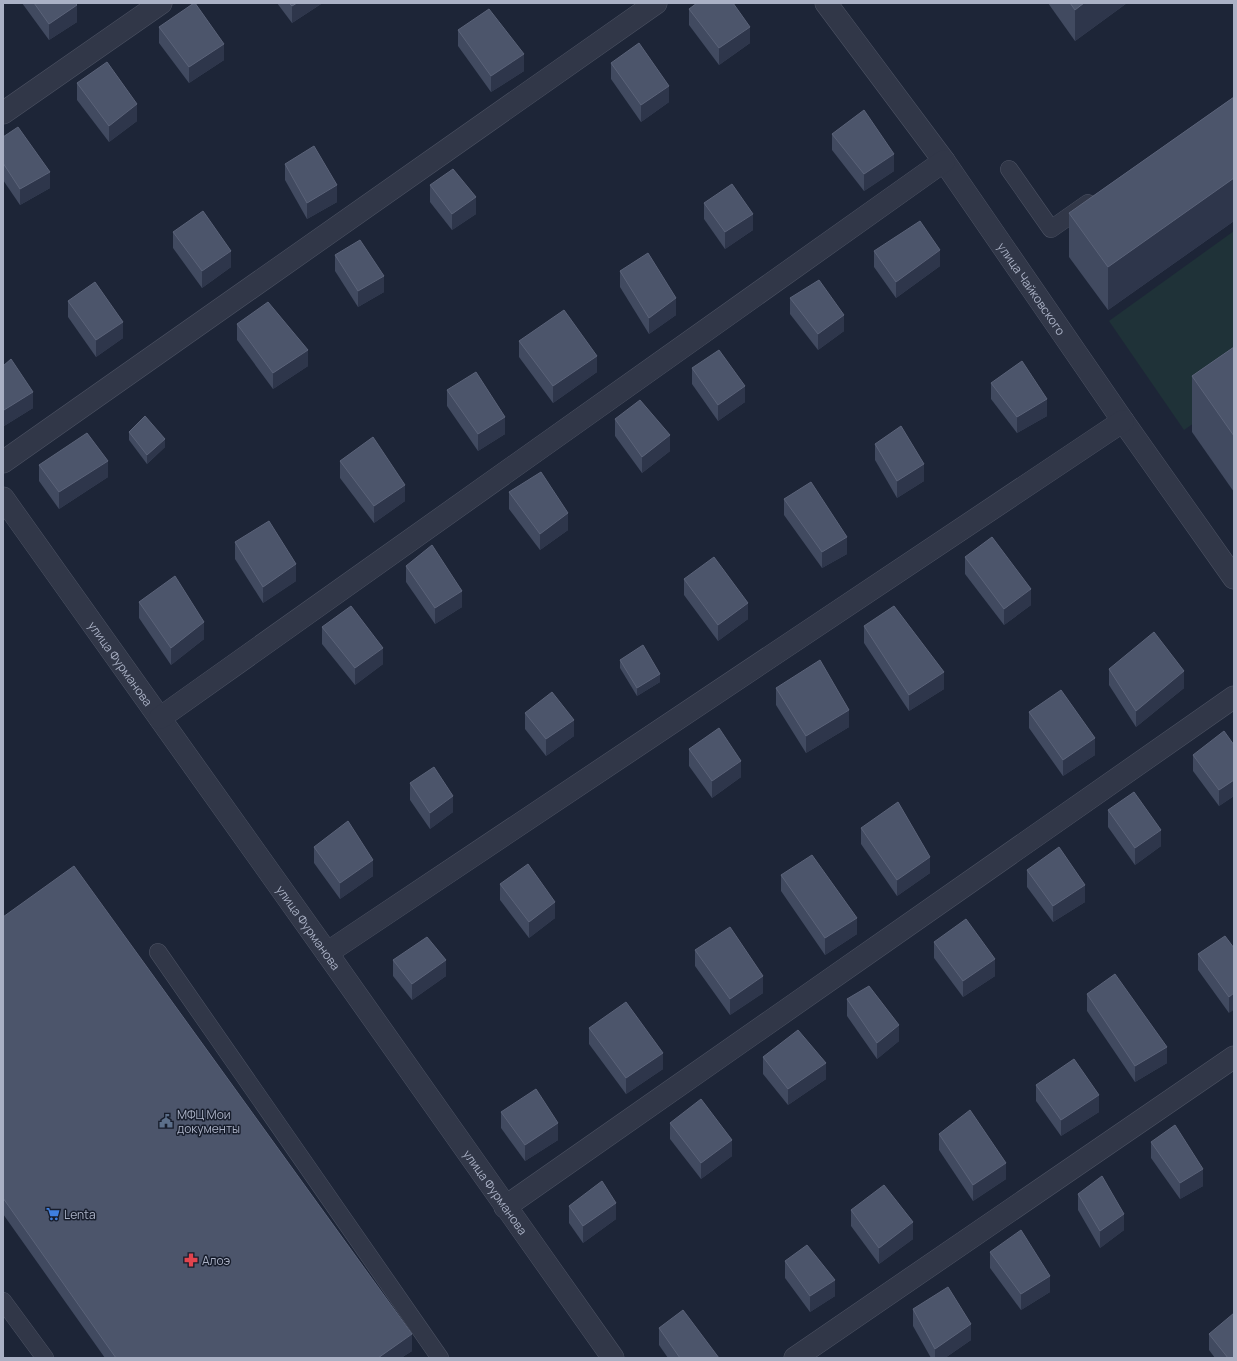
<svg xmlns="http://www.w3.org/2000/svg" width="1237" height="1361" font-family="Manrope,sans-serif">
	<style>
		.green { fill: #1f3238 }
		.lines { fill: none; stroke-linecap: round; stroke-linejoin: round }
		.service-casing { stroke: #4c5263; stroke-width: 18 }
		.minor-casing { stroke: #4c5263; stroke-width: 23 }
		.service { stroke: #313748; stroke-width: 17 }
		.minor { stroke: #313748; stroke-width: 22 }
		.wall { fill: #414a60 }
		.shaded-wall { fill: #2e364b }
		.building { fill: #4c556b; stroke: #5b6379 }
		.labels { text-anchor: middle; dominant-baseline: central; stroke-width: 3; stroke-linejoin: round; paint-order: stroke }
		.street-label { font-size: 12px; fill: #aab1c5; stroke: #171d2c }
		.poi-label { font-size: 12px; fill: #aab1c5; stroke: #171d2c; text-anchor: start }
	</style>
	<rect width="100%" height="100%" fill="#1d2537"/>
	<!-- green -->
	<polygon class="green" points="1234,231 1234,395 1184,430 1109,321"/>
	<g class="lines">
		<!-- service casing -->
		<g class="service-casing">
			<g id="service">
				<polyline points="1009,169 1051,229 1088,203"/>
				<polyline points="158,952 440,1358"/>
				<polyline points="3,1301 45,1358"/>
			</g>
		</g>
		<!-- minor casing -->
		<g class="minor-casing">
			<g id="minor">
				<path id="s1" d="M826,3l118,158 179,260 111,157"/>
				<polyline points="3,113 161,3"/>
				<polyline points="3,462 656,3"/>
				<path id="s2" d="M3,498l324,455 286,405"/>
				<polyline points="160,718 944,161"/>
				<polyline points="327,953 1123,421"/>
				<polyline points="505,1207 1234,697"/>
				<polyline points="795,1358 1234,1057"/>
			</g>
		</g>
		<!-- service -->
		<use href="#service" class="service"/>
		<!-- minor -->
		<use href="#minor" class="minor"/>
	</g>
	<!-- wall -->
	<g class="wall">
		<polygon points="22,3 75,3 77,22 49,40"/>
		<polygon points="277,3 321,3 321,4 292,23"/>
		<polygon points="1048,3 1127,3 1075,41"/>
		<polygon points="689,9 750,43 719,65 689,25"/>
		<polygon points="159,27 224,60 189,83 159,43"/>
		<polygon points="458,30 524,71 491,92 458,46"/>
		<polygon points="611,63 669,102 641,122 611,79"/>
		<polygon points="77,83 137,121 109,142 77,100"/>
		<polygon points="1234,97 1234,221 1108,310 1069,257 1069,213"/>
		<polygon points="832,134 894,171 864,191 832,150"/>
		<polygon points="3,137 50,188 20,205 3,180"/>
		<polygon points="285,164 337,202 307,219 285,180"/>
		<polygon points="430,185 476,214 452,230 430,202"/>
		<polygon points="704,203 753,230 725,249 704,219"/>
		<polygon points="173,232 231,267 202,288 173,248"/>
		<polygon points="874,251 940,266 896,298 874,267"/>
		<polygon points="335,255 384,292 358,307 335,271"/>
		<polygon points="620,271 676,315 649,334 620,287"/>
		<polygon points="790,298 844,331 818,350 790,314"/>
		<polygon points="68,301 123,338 96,357 68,317"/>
		<polygon points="237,324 308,366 273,389 237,340"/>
		<polygon points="519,341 597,372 553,403 519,357"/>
		<polygon points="1234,347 1234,492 1192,432 1192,376"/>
		<polygon points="3,366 33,408 4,426 3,424"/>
		<polygon points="692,368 745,402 718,421 692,384"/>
		<polygon points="991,383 1047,416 1017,433 991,399"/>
		<polygon points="447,390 505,434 478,451 447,406"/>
		<polygon points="615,419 670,451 642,473 615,436"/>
		<polygon points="129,432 165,447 147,464 129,440"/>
		<polygon points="875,444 924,481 897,498 875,460"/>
		<polygon points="340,461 405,501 374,523 340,478"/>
		<polygon points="39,465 108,477 59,509 39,481"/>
		<polygon points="509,492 568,530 540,550 509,509"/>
		<polygon points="784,499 847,554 822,568 784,515"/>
		<polygon points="235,542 296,581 263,603 235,559"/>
		<polygon points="965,557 1031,605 1004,625 965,574"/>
		<polygon points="406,566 462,607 435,624 406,582"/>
		<polygon points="684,579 748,619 718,641 684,595"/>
		<polygon points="139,602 204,639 171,665 139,618"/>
		<polygon points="864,626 944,689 909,711 864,643"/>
		<polygon points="322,627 383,664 355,685 322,644"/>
		<polygon points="620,660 660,682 637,696 620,668"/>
		<polygon points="1109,669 1184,688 1136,727 1109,685"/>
		<polygon points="776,688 849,727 806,753 776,705"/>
		<polygon points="1029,712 1095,755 1063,776 1029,728"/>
		<polygon points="525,713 574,736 546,756 525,729"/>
		<polygon points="1234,745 1234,796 1219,806 1193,771 1193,755"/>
		<polygon points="689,749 741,777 712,798 689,766"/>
		<polygon points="410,783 453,812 430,829 410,800"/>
		<polygon points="1108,810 1161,846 1135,865 1108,827"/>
		<polygon points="861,828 930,873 897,896 861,844"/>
		<polygon points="314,847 373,876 340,899 314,863"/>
		<polygon points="1027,870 1085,902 1053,922 1027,887"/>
		<polygon points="781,875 857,934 825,955 781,891"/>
		<polygon points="500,884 555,918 529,938 500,900"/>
		<polygon points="3,917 412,1351 401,1358 105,1358 3,1214"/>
		<polygon points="934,942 995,976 963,997 934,958"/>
		<polygon points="1234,948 1229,1013 1198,970 1198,954"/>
		<polygon points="695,950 763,993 730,1015 695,966"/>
		<polygon points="393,960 446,976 412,1000 393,976"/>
		<polygon points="1087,994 1167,1063 1135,1082 1087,1011"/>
		<polygon points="847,999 899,1041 877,1059 847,1016"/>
		<polygon points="589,1028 663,1069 626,1094 589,1044"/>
		<polygon points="763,1057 826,1079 788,1105 763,1074"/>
		<polygon points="1036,1085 1099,1112 1061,1136 1036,1101"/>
		<polygon points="501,1112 558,1140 525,1161 501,1128"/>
		<polygon points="670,1123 732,1156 701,1179 670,1139"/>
		<polygon points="939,1134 1006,1179 973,1201 939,1150"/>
		<polygon points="1151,1142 1203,1186 1180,1199 1151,1158"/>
		<polygon points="1078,1194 1124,1230 1100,1248 1078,1210"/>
		<polygon points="569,1206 616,1219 583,1243 569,1223"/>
		<polygon points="851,1210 913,1239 879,1264 851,1226"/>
		<polygon points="990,1252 1050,1292 1021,1310 990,1268"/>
		<polygon points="785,1261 835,1296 810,1312 785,1278"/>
		<polygon points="913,1309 971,1340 945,1358 931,1358 913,1326"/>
		<polygon points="659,1328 719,1358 668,1358 659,1345"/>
		<polygon points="1209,1334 1234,1358 1215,1358 1209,1350"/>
	</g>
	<!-- shaded-wall -->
	<g class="shaded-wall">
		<polygon points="297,3 321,3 321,4 292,23 292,6"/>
		<polygon points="1084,3 1127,3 1075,41 1075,10"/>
		<polygon points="77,5 77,22 49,40 49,24"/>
		<polygon points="750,27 750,43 719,65 719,48"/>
		<polygon points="224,44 224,60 189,83 189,67"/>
		<polygon points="524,54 524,71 491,92 491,76"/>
		<polygon points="669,86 669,102 641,122 641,105"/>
		<polygon points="137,104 137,121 109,142 109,126"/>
		<polygon points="894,154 894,171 864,191 864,174"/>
		<polygon points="50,172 50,188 20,205 20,189"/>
		<polygon points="1234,178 1234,221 1108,310 1108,267"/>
		<polygon points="337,185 337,202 307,219 307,203"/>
		<polygon points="476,197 476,214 452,230 452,214"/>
		<polygon points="753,214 753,230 725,249 725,232"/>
		<polygon points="940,250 940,266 896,298 896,282"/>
		<polygon points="231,251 231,267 202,288 202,271"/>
		<polygon points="384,276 384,292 358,307 358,291"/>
		<polygon points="676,298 676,315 649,334 649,318"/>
		<polygon points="844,315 844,331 818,350 818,334"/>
		<polygon points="123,322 123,338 96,357 96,340"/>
		<polygon points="308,350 308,366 273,389 273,373"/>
		<polygon points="597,356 597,372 553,403 553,386"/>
		<polygon points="745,386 745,402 718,421 718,405"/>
		<polygon points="33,392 33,408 4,426 4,410"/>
		<polygon points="1047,399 1047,416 1017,433 1017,417"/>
		<polygon points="505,417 505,434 478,451 478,434"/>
		<polygon points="670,435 670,451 642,473 642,457"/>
		<polygon points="165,439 165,447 147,464 147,455"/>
		<polygon points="108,461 108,477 59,509 59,492"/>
		<polygon points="924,464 924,481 897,498 897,481"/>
		<polygon points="405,485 405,501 374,523 374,506"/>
		<polygon points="568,513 568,530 540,550 540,534"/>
		<polygon points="847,537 847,554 822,568 822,552"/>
		<polygon points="296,564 296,581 263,603 263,587"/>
		<polygon points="1031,589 1031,605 1004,625 1004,609"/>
		<polygon points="462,591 462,607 435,624 435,608"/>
		<polygon points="748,603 748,619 718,641 718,625"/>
		<polygon points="204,622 204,639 171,665 171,648"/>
		<polygon points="383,648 383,664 355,685 355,668"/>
		<polygon points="1184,671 1184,688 1136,727 1136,711"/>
		<polygon points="944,672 944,689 909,711 909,695"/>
		<polygon points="660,674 660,682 637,696 637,688"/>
		<polygon points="849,710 849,727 806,753 806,736"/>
		<polygon points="574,720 574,736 546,756 546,739"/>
		<polygon points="1095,738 1095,755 1063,776 1063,760"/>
		<polygon points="741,761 741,777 712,798 712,781"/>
		<polygon points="1234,780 1234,796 1219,806 1219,790"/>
		<polygon points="453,796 453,812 430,829 430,813"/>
		<polygon points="1161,830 1161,846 1135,865 1135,848"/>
		<polygon points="930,857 930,873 897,896 897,880"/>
		<polygon points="373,860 373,876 340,899 340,883"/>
		<polygon points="1085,885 1085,902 1053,922 1053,906"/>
		<polygon points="555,902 555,918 529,938 529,922"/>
		<polygon points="857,918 857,934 825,955 825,938"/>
		<polygon points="995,959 995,976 963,997 963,981"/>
		<polygon points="446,960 446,976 412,1000 412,984"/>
		<polygon points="763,976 763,993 730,1015 730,999"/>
		<polygon points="1234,993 1234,1010 1229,1013 1229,997"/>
		<polygon points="899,1025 899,1041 877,1059 877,1043"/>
		<polygon points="1167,1047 1167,1063 1135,1082 1135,1066"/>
		<polygon points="663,1053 663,1069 626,1094 626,1078"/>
		<polygon points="826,1063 826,1079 788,1105 788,1089"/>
		<polygon points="1099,1095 1099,1112 1061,1136 1061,1120"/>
		<polygon points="558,1123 558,1140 525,1161 525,1145"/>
		<polygon points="732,1140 732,1156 701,1179 701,1163"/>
		<polygon points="1006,1163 1006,1179 973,1201 973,1185"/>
		<polygon points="1203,1169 1203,1186 1180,1199 1180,1183"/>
		<polygon points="616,1203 616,1219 583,1243 583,1226"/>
		<polygon points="1124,1214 1124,1230 1100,1248 1100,1231"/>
		<polygon points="913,1222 913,1239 879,1264 879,1248"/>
		<polygon points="1050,1276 1050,1292 1021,1310 1021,1294"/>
		<polygon points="835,1280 835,1296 810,1312 810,1296"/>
		<polygon points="971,1324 971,1340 945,1358 935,1358 935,1349"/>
		<polygon points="412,1334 412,1351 401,1358 378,1358"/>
	</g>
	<!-- building -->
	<g class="building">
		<polygon points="34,3 75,3 77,5 49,24"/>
		<polygon points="194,3 195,3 224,44 189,67 159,27"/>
		<polygon points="289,3 297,3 292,6"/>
		<polygon points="697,3 733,3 750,27 719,48 689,9"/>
		<polygon points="1070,3 1084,3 1075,10"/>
		<polygon points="489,9 524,54 491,76 458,30"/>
		<polygon points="639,43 669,86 641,105 611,63"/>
		<polygon points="107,62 137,104 109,126 77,83"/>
		<polygon points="1234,97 1234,178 1108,267 1069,213"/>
		<polygon points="864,110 894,154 864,174 832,134"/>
		<polygon points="18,127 50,172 20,189 3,163 3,137"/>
		<polygon points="314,146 337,185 307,203 285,164"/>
		<polygon points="453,169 476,197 452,214 430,185"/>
		<polygon points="732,184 753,214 725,232 704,203"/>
		<polygon points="203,211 231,251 202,271 173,232"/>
		<polygon points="920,221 940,250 896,282 874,251"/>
		<polygon points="360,240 384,276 358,291 335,255"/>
		<polygon points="648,253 676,298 649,318 620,271"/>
		<polygon points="819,280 844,315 818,334 790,298"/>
		<polygon points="95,282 123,322 96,340 68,301"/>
		<polygon points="268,302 308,350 273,373 237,324"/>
		<polygon points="564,310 597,356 553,386 519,341"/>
		<polygon points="1234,347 1234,436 1192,376"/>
		<polygon points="719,350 745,386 718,405 692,368"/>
		<polygon points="11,359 33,392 4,410 3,407 3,366"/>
		<polygon points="1022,361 1047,399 1017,417 991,383"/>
		<polygon points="476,372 505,417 478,434 447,390"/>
		<polygon points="640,400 670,435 642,457 615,419"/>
		<polygon points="145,416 165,439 147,455 129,432"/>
		<polygon points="901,426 924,464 897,481 875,444"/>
		<polygon points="87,433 108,461 59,492 39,465"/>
		<polygon points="373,437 405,485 374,506 340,461"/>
		<polygon points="541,472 568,513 540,534 509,492"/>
		<polygon points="811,482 847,537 822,552 784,499"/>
		<polygon points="269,521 296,564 263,587 235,542"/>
		<polygon points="992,537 1031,589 1004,609 965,557"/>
		<polygon points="432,545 462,591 435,608 406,566"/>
		<polygon points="714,557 748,603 718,625 684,579"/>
		<polygon points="175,576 204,622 171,648 139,602"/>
		<polygon points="351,606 383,648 355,668 322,627"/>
		<polygon points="894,606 944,672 909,695 864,626"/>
		<polygon points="1154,632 1184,671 1136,711 1109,669"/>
		<polygon points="643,645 660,674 637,688 620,660"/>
		<polygon points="820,660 849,710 806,736 776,688"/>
		<polygon points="1061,690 1095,738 1063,760 1029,712"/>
		<polygon points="552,692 574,720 546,739 525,713"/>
		<polygon points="719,728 741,761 712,781 689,749"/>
		<polygon points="1224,731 1234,745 1234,780 1219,790 1193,755"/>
		<polygon points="434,767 453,796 430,813 410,783"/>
		<polygon points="1134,792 1161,830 1135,848 1108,810"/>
		<polygon points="898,802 930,857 897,880 861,828"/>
		<polygon points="348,821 373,860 340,883 314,847"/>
		<polygon points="1059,847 1085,885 1053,906 1027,870"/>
		<polygon points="812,855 857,918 825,938 781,875"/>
		<polygon points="528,864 555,902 529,922 500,884"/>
		<polygon points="74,866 412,1334 378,1358 116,1358 3,1198 3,917"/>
		<polygon points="966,919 995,959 963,981 934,942"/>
		<polygon points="730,927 763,976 730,999 695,950"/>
		<polygon points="1225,936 1234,948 1234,993 1229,997 1198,954"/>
		<polygon points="427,937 446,960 412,984 393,960"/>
		<polygon points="1115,974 1167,1047 1135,1066 1087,994"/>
		<polygon points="869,986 899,1025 877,1043 847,999"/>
		<polygon points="626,1002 663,1053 626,1078 589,1028"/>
		<polygon points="798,1030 826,1063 788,1089 763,1057"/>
		<polygon points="1074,1059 1099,1095 1061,1120 1036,1085"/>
		<polygon points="536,1089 558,1123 525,1145 501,1112"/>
		<polygon points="701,1099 732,1140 701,1163 670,1123"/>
		<polygon points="970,1110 1006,1163 973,1185 939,1134"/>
		<polygon points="1175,1125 1203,1169 1180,1183 1151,1142"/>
		<polygon points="1102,1176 1124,1214 1100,1231 1078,1194"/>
		<polygon points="602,1181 616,1203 583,1226 569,1206"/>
		<polygon points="884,1185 913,1222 879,1248 851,1210"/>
		<polygon points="1021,1230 1050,1276 1021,1294 990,1252"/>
		<polygon points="807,1245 835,1280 810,1296 785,1261"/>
		<polygon points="948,1287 971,1324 935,1349 913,1309"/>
		<polygon points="683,1310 719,1358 680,1358 659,1328"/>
		<polygon points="1234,1313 1234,1358 1228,1358 1209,1334"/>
	</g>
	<!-- icons -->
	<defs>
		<g id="civic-bare" transform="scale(1.08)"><path d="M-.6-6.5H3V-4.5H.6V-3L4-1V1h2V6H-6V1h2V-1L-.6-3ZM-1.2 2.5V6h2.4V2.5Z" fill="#5c6f8a" stroke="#171d2c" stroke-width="2.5" paint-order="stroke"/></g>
		<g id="supermarket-bare" transform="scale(1.08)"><path d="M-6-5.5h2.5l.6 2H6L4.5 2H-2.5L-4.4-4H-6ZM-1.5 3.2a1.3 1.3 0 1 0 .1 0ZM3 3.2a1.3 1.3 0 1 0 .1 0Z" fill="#3f7fe0" stroke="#171d2c" stroke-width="2.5" paint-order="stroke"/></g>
		<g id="pharmacy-bare" transform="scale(1.08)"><path d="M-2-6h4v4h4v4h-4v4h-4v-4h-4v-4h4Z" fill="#e0444e" stroke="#171d2c" stroke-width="2.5" paint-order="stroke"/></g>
	</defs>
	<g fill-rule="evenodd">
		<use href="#civic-bare" x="166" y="1121"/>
		<use href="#supermarket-bare" x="53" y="1214"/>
		<use href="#pharmacy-bare" x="191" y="1260"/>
	</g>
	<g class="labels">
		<!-- street labels -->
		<g class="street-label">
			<text stroke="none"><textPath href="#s1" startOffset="352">улица Чайковского</textPath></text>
			<text stroke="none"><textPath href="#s2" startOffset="203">улица Фурманова</textPath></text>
			<text stroke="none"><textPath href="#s2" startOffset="527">улица Фурманова</textPath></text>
			<text stroke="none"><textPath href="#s2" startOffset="851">улица Фурманова</textPath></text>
		</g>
		<!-- poi labels -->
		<g class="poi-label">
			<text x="177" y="1114">МФЦ Мои<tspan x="177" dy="14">документы</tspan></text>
			<text x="64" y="1214">Lenta</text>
			<text x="202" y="1260">Алоэ</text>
		</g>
	</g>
	<!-- border -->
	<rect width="1237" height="1361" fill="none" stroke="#aab1c5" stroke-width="8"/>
</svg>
